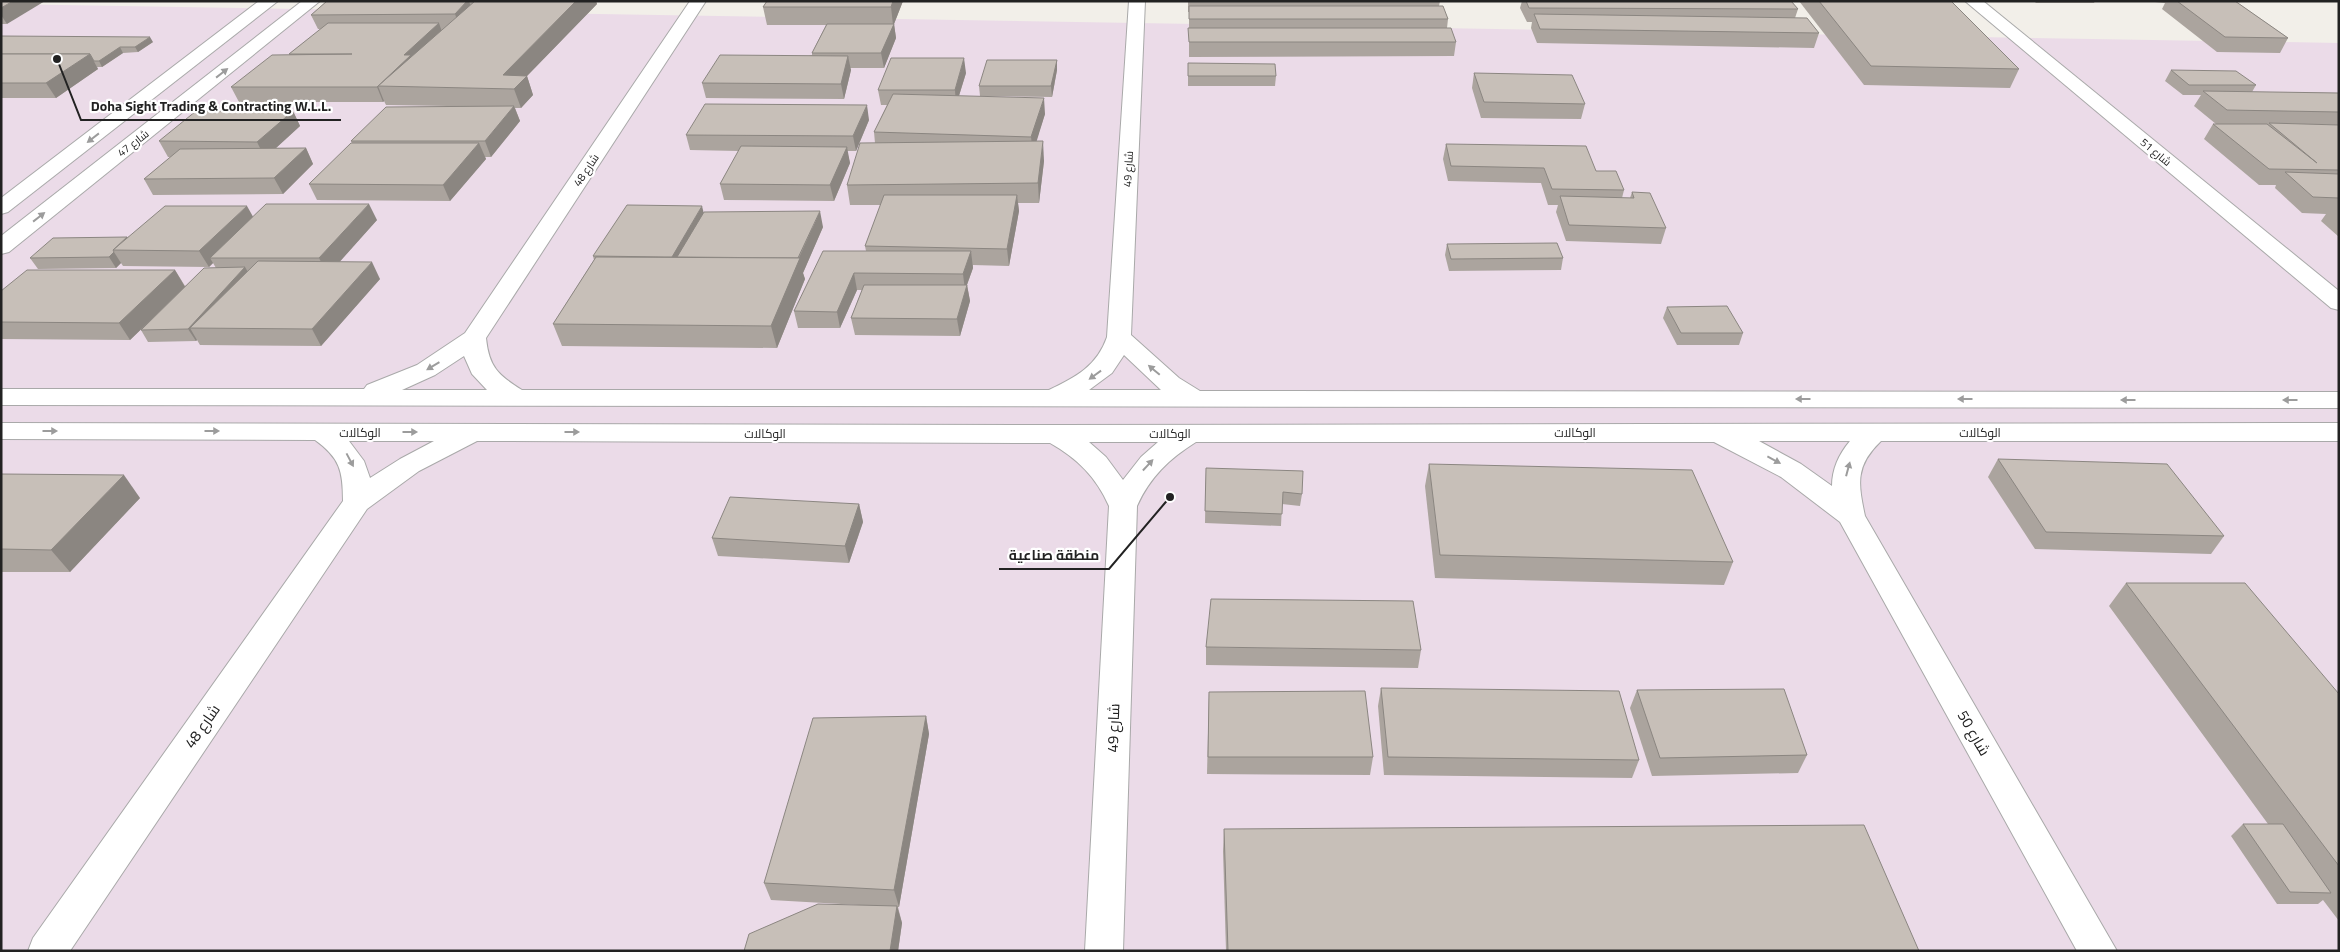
<svg xmlns="http://www.w3.org/2000/svg" width="2340" height="952" font-family="'Titillium Web',Cairo,sans-serif">
	<style>
		.industrial { fill: #ebdbe8 }
		.lines { fill: none; stroke-linecap: round; stroke-linejoin: round }
		.minor-casing { stroke: #a9a9a9; stroke-width: 2 }
		.minor { fill: #fff; fill-rule: evenodd }
		.wall { fill: #aba49e }
		.shaded-wall { fill: #8b8681 }
		.building { fill: #c7bfb8; stroke: #8b8681 }
		.oneway { fill: #9c9c9c }
		.labels { text-anchor: middle; dominant-baseline: central; stroke-width: 4.5; stroke-linejoin: round; paint-order: stroke }
		.far-street-label { font-size: 11px; fill: #222; stroke: #fff }
		.street-label { font-size: 12px; fill: #222; stroke: #fff }
		.near-street-label { font-size: 15px; fill: #222; stroke: #fff }
		.leader { fill: none; stroke: #222; stroke-width: 2 }
		.callout-dot { fill: #222; stroke: #fff; stroke-width: 2 }
		.callout-label { font-size: 14px; text-anchor: middle; font-weight: bold; fill: #222; stroke: #fff; stroke-width: 4.5; stroke-linejoin: round; paint-order: stroke }
	</style>
	<rect width="100%" height="100%" fill="#f2efe9"/>
	<!-- industrial -->
	<polygon class="industrial" points="1,4 2339,43 2339,951 1,951"/>
	<g class="lines">
		<!-- minor casing -->
		<g class="minor-casing">
			<g id="minor">
				<polygon points="259,1 278,1 8,212 1,214 1,198"/>
				<polygon points="302,1 320,1 9,252 1,254 1,236"/>
				<path d="M690,1h16l-220,337c3,29 12,37 36,52h527c27,-13 48,-24 58,-53l22,-336h16l-14,334 48,43 21,13 1139,1v16l-2338,-3v-16h363l3,-4 50,-20 48,-32zM1124,355l37,35h2h-74l23,-17zM464,356l8,18 15,16h-85l33,-15z"/>
				<polygon points="1965,1 1983,1 2339,291 2339,310 2331,308"/>
				<path d="M1,423l1054,2 1284,-2v18h-458c-26,25 -23,42 -16,75l252,435h-40l-237,-429 -59,-45 -67,-35h-518c-27,17 -46,35 -59,64l-14,445h-38l24,-445c-13,-29 -31,-47 -59,-63l-573,-2 -58,30 -52,38 -297,442h-42l5,-13 310,-437c0,-30 -3,-43 -28,-61l-314,-1zM349,441h85l-34,18 -30,19 -6,-17zM1759,441h91c-11,13 -18,28 -18,45l-31,-22zM1089,442h69l-17,15 -18,23 -17,-23z"/>
			</g>
		</g>
		<!-- minor -->
		<use href="#minor" class="minor"/>
	</g>
	<!-- wall -->
	<g class="wall">
		<polygon points="1,1 7,24 1,24"/>
		<polygon points="327,1 596,1 597,4 527,76 533,95 521,108 515,108 520,121 491,157 485,157 486,159 450,201 317,200 309,184 352,143 351,141 447,106 386,105 384,101 383,102 239,102 231,87 290,55 289,54 321,29 318,29 311,15"/>
		<polygon points="767,1 903,1 894,24 896,38 884,68 850,68 851,70 844,99 706,98 702,83 812,55 812,53 826,25 767,25 763,7"/>
		<polygon points="1188,1 1440,1 1439,6 1448,19 1447,28 1456,42 1454,56 1189,57 1189,12 1188,12"/>
		<polygon points="1522,1 1791,1 1798,9 1795,18 1819,33 1814,48 1537,43 1531,28 1532,22 1527,22 1520,8"/>
		<polygon points="1799,1 1951,1 2019,69 2010,88 1864,85"/>
		<polygon points="2034,1 2095,1 2094,3 2036,3"/>
		<polygon points="2154,1 2235,1 2288,38 2280,53 2217,52 2162,9 2165,3 2155,2"/>
		<polygon points="1,36 153,42 138,52 123,53 102,67 97,67 98,69 56,98 1,98"/>
		<polygon points="1057,60 1057,70 1052,97 980,96 979,86"/>
		<polygon points="1188,63 1276,76 1275,86 1188,86"/>
		<polygon points="2171,70 2256,85 2252,92 2339,93 2339,237 2321,221 2326,214 2302,213 2275,188 2276,185 2259,185 2204,139 2213,124 2216,124 2194,106 2201,95 2183,95 2165,81"/>
		<polygon points="966,73 959,96 1045,114 1036,141 1044,161 1039,203 1018,203 1019,211 1009,266 973,265 973,268 967,285 970,301 960,336 855,335 851,318 862,290 857,290 840,328 798,328 794,311 866,251 865,246 881,205 850,205 847,185 875,143 874,132 887,105 881,105 878,90"/>
		<polygon points="1474,73 1585,104 1581,119 1481,118 1472,88"/>
		<polygon points="293,111 300,126 276,148 306,148 313,164 283,194 153,195 144,179 171,157 168,157 159,141"/>
		<polygon points="869,120 856,151 847,151 850,163 834,201 724,200 720,184 739,151 690,150 686,135"/>
		<polygon points="1446,144 1596,171 1624,190 1622,198 1630,198 1632,192 1666,228 1661,244 1566,241 1556,212 1558,205 1548,205 1541,183 1448,181 1443,159"/>
		<polygon points="253,217 377,220 339,262 380,279 321,346 200,345 197,340 196,341 148,342 141,330 163,308 130,340 1,339 1,291 175,270 185,286 216,268 213,263 209,267 123,266 121,263 116,268 38,269 30,258 127,237"/>
		<polygon points="823,227 803,273 805,279 777,348 562,346 553,324 594,260 593,256"/>
		<polygon points="1447,244 1563,258 1561,270 1449,271 1445,255"/>
		<polygon points="1667,307 1743,333 1739,345 1677,345 1663,318"/>
		<polygon points="1998,459 2224,536 2211,554 2035,549 1988,477"/>
		<polygon points="1429,464 1733,562 1724,585 1435,578 1425,486"/>
		<polygon points="1206,468 1302,494 1300,506 1282,504 1281,526 1205,523"/>
		<polygon points="1,474 140,498 70,572 1,572"/>
		<polygon points="859,504 863,522 849,563 718,556 712,538"/>
		<polygon points="2126,583 2339,694 2339,921 2323,900 2318,904 2277,904 2231,836 2243,824 2268,824 2109,606"/>
		<polygon points="1206,647 1421,650 1418,668 1206,665"/>
		<polygon points="1381,688 1639,760 1632,778 1384,775 1378,706"/>
		<polygon points="1637,690 1807,755 1798,773 1652,776 1630,708"/>
		<polygon points="1209,692 1373,757 1370,775 1207,774"/>
		<polygon points="926,716 929,734 899,907 898,907 902,923 898,951 744,951 859,905 771,900 764,883"/>
		<polygon points="1224,829 1919,951 1226,951 1223,851"/>
	</g>
	<!-- shaded-wall -->
	<g class="shaded-wall">
		<polygon points="13,1 45,1 7,24 1,15 1,8"/>
		<polygon points="467,1 469,1 473,14 460,28 455,14"/>
		<polygon points="576,1 596,1 597,4 527,76 533,95 521,108 514,89 503,75"/>
		<polygon points="893,1 903,1 894,24 896,38 884,68 881,53 893,25 891,7"/>
		<polygon points="439,23 444,38 378,86 404,55"/>
		<polygon points="150,37 153,42 138,52 135,47"/>
		<polygon points="120,47 123,53 102,67 99,61"/>
		<polygon points="90,54 98,69 56,98 46,83"/>
		<polygon points="848,56 851,70 844,99 841,84"/>
		<polygon points="964,58 966,73 956,105 955,90"/>
		<polygon points="1057,60 1057,70 1052,97 1051,86"/>
		<polygon points="378,86 384,101 383,102 377,87"/>
		<polygon points="1044,98 1045,114 1033,153 1031,137"/>
		<polygon points="867,105 869,120 856,151 853,136"/>
		<polygon points="514,106 520,121 491,157 485,141"/>
		<polygon points="293,111 300,126 265,158 257,142"/>
		<polygon points="1043,141 1044,161 1039,203 1038,183"/>
		<polygon points="479,143 486,159 450,201 443,185"/>
		<polygon points="847,147 850,163 834,201 830,185"/>
		<polygon points="306,148 313,164 283,194 274,178"/>
		<polygon points="1017,195 1019,211 1009,266 1007,249"/>
		<polygon points="369,204 377,220 328,275 319,258"/>
		<polygon points="247,206 256,222 210,258 213,263 209,267 199,251"/>
		<polygon points="702,206 706,222 684,262 670,260"/>
		<polygon points="820,211 823,227 803,273 805,279 777,348 771,326 798,260"/>
		<polygon points="971,251 973,268 965,290 963,274"/>
		<polygon points="114,252 121,263 116,268 109,257"/>
		<polygon points="372,262 380,279 321,346 312,329"/>
		<polygon points="245,267 252,279 190,328 197,340 196,341 188,329"/>
		<polygon points="175,270 185,287 130,340 119,323"/>
		<polygon points="854,273 857,290 840,328 837,312"/>
		<polygon points="967,285 970,301 960,336 957,319"/>
		<polygon points="124,475 140,498 70,572 51,550"/>
		<polygon points="859,504 863,522 849,563 845,546"/>
		<polygon points="926,716 929,734 899,907 894,890"/>
		<polygon points="897,906 902,923 898,951 890,951"/>
	</g>
	<!-- building -->
	<g class="building">
		<polygon points="1,1 13,1 1,8"/>
		<polygon points="327,1 467,1 455,14 311,15"/>
		<polygon points="475,1 576,1 503,75 527,76 514,89 378,86"/>
		<polygon points="767,1 893,1 891,7 763,7"/>
		<polygon points="1526,1 1791,1 1798,9 1529,8"/>
		<polygon points="1819,1 1951,1 2019,69 1871,66"/>
		<polygon points="2177,1 2235,1 2288,38 2225,37"/>
		<polygon points="1189,6 1443,6 1448,19 1189,19"/>
		<polygon points="1534,14 1807,18 1819,33 1540,29"/>
		<polygon points="328,23 439,23 404,55 411,55 377,87 231,87 272,55 352,54 289,54"/>
		<polygon points="827,24 894,24 881,53 812,53"/>
		<polygon points="1188,28 1451,28 1456,42 1189,42"/>
		<polygon points="1,36 150,37 135,47 120,47 99,61 94,61 90,54 1,54"/>
		<polygon points="1,54 90,54 46,83 1,83"/>
		<polygon points="720,55 848,56 841,84 702,83"/>
		<polygon points="891,58 964,58 955,90 878,90"/>
		<polygon points="987,60 1057,60 1051,86 979,86"/>
		<polygon points="1188,63 1275,64 1276,76 1188,76"/>
		<polygon points="2171,70 2236,71 2256,85 2189,85"/>
		<polygon points="1474,73 1572,75 1585,104 1484,102"/>
		<polygon points="2203,91 2339,93 2339,112 2227,110"/>
		<polygon points="893,94 1044,98 1031,137 874,132"/>
		<polygon points="705,104 867,105 853,136 686,135"/>
		<polygon points="514,106 485,141 351,141 386,107"/>
		<polygon points="196,111 293,111 257,142 159,141"/>
		<polygon points="2269,123 2339,125 2339,170 2269,169 2213,124 2267,124 2317,163"/>
		<polygon points="1043,141 1038,183 847,185 860,143"/>
		<polygon points="351,143 479,143 443,185 309,184"/>
		<polygon points="1446,144 1586,146 1596,171 1616,171 1624,190 1552,189 1544,168 1451,166"/>
		<polygon points="741,146 847,147 830,185 720,184"/>
		<polygon points="306,148 274,178 144,179 180,149"/>
		<polygon points="2285,172 2339,174 2339,198 2313,197"/>
		<polygon points="1632,192 1650,193 1666,228 1569,225 1560,196 1634,198"/>
		<polygon points="884,195 1017,195 1007,249 865,246"/>
		<polygon points="266,204 369,204 319,258 210,258"/>
		<polygon points="627,205 702,206 672,257 664,257 593,256"/>
		<polygon points="165,206 247,206 199,251 113,250"/>
		<polygon points="820,211 798,258 677,257 704,212"/>
		<polygon points="127,237 113,250 114,252 109,257 30,258 53,238"/>
		<polygon points="1557,243 1563,258 1451,259 1447,244"/>
		<polygon points="823,251 971,251 963,274 854,273 837,312 794,311"/>
		<polygon points="596,257 800,258 771,326 553,324"/>
		<polygon points="258,261 372,262 312,329 190,328"/>
		<polygon points="245,267 188,329 141,330 204,268"/>
		<polygon points="27,270 175,270 119,323 1,322 1,291"/>
		<polygon points="864,285 967,285 957,319 851,318"/>
		<polygon points="1727,306 1743,333 1681,333 1667,307"/>
		<polygon points="1998,459 2167,464 2224,536 2046,532"/>
		<polygon points="1429,464 1692,470 1733,562 1440,555"/>
		<polygon points="1206,468 1303,471 1302,494 1283,492 1282,514 1205,511"/>
		<polygon points="1,474 124,475 51,550 1,549"/>
		<polygon points="730,497 859,504 845,546 712,538"/>
		<polygon points="2126,583 2245,583 2339,694 2339,866"/>
		<polygon points="1211,599 1413,601 1421,650 1206,647"/>
		<polygon points="1381,688 1619,691 1639,760 1388,757"/>
		<polygon points="1784,689 1807,755 1660,758 1637,690"/>
		<polygon points="1365,691 1373,757 1208,757 1209,692"/>
		<polygon points="926,716 894,890 764,883 813,718"/>
		<polygon points="2243,824 2283,824 2331,893 2290,892"/>
		<polygon points="1864,825 1919,951 1228,951 1224,829"/>
		<polygon points="818,904 897,906 890,951 744,951 749,934"/>
	</g>
	<!-- one-way arrows -->
	<defs><path id="oneway-solid" d="M-6-.8H1V-3.2L6.5 0L1 3.2V.8H-6Z" transform="scale(1.25)"/></defs>
	<g class="oneway">
		<use href="#oneway-solid" transform="translate(222 73) rotate(-38)"/>
		<use href="#oneway-solid" transform="translate(93 138) rotate(142)"/>
		<use href="#oneway-solid" transform="translate(39 217) rotate(-38)"/>
		<use href="#oneway-solid" transform="translate(433 366) rotate(149)"/>
		<use href="#oneway-solid" transform="translate(1154 370) rotate(-140)"/>
		<use href="#oneway-solid" transform="translate(1095 375) rotate(144)"/>
		<use href="#oneway-solid" transform="translate(1803 399) rotate(-180)"/>
		<use href="#oneway-solid" transform="translate(1965 399) rotate(-180)"/>
		<use href="#oneway-solid" transform="translate(2128 400) rotate(-180)"/>
		<use href="#oneway-solid" transform="translate(2290 400) rotate(-180)"/>
		<use href="#oneway-solid" transform="translate(50 431)"/>
		<use href="#oneway-solid" transform="translate(212 431)"/>
		<use href="#oneway-solid" transform="translate(410 432)"/>
		<use href="#oneway-solid" transform="translate(572 432)"/>
		<use href="#oneway-solid" transform="translate(350 460) rotate(62)"/>
		<use href="#oneway-solid" transform="translate(1774 460) rotate(28)"/>
		<use href="#oneway-solid" transform="translate(1148 465) rotate(-47)"/>
		<use href="#oneway-solid" transform="translate(1848 469) rotate(-75)"/>
	</g>
	<g class="labels">
		<!-- far-street labels -->
		<g class="far-street-label">
			<text transform="translate(133 143) rotate(-38)">شارع 47</text>
			<text transform="translate(2156 152) rotate(40)">شارع 51</text>
			<text transform="translate(1128 169) rotate(-87)">شارع 49</text>
			<text transform="translate(586 170) rotate(-56)">شارع 48</text>
		</g>
		<!-- street labels -->
		<g class="street-label">
			<text x="360" y="432">الوكالات</text>
			<text x="1575" y="432">الوكالات</text>
			<text x="1980" y="432">الوكالات</text>
			<text x="765" y="433">الوكالات</text>
			<text x="1170" y="433">الوكالات</text>
		</g>
		<!-- near-street labels -->
		<g class="near-street-label">
			<text transform="translate(202 726) rotate(-55)">شارع 48</text>
			<text transform="translate(1113 728) rotate(-88)">شارع 49</text>
			<text transform="translate(1974 733) rotate(60)">شارع 50</text>
		</g>
	</g>
	<!-- callouts -->
	<path class="leader" d="M57 59L81 120H341M1170 497L1109 569H999"/>
	<g class="callout-dot">
		<circle cx="57" cy="59" r="5"/>
		<circle cx="1170" cy="497" r="5"/>
	</g>
	<g class="callout-label">
		<text x="211" y="111">Doha Sight Trading &amp; Contracting W.L.L.</text>
		<text x="1054" y="560">منطقة صناعية</text>
	</g>
	<!-- border -->
	<rect width="2340" height="952" fill="none" stroke="#222222" stroke-width="5"/>
</svg>
